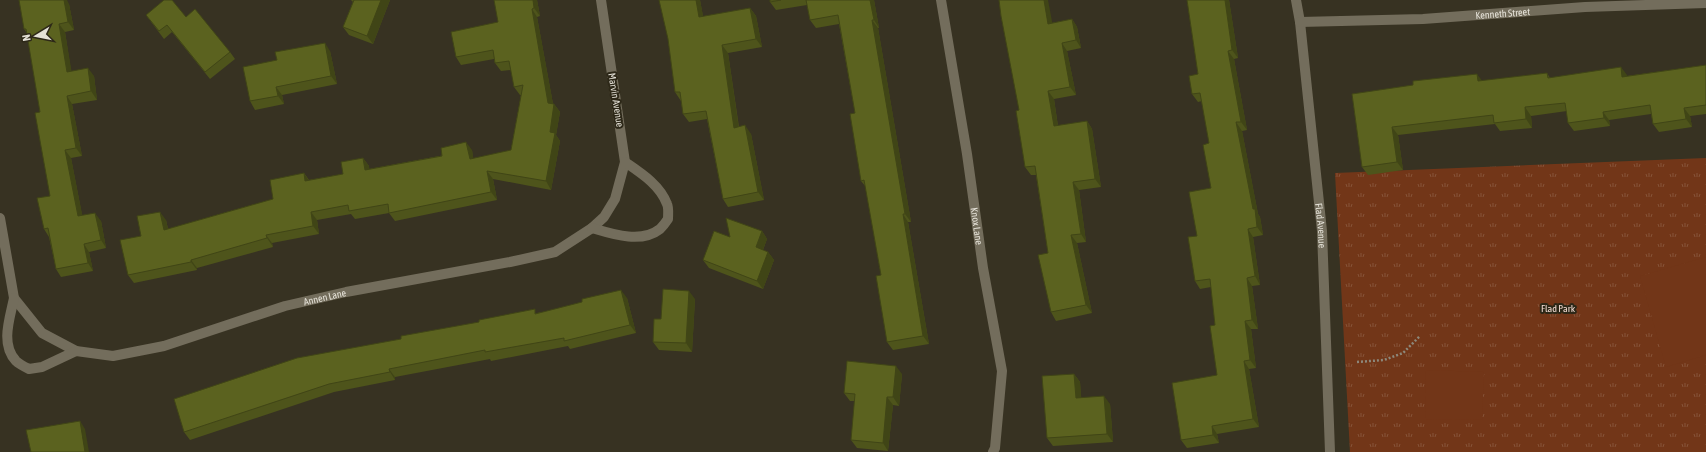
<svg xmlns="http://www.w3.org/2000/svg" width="1706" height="452" font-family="'Asap Condensed',sans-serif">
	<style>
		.grass { fill: url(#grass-tufts) }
		.pitch { fill: #723618 }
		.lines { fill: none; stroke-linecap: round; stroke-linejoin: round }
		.path { stroke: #8d887b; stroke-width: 2.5; stroke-dasharray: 2 2; stroke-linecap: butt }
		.minor { stroke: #736d5c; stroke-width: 10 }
		.wall { fill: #4e541b }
		.shaded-wall { fill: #404516 }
		.building { fill: #5b621f; stroke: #404516 }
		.labels { text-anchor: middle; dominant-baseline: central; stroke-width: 4; stroke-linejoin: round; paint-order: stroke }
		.street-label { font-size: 10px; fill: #e4e1d7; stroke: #2d2818 }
		.park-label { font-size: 10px; fill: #f4ddd4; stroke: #2d2818 }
	</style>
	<defs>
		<pattern id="grass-tufts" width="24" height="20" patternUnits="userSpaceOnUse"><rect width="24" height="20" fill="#723618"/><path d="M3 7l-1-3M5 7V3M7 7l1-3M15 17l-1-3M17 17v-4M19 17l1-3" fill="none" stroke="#865339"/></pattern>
	</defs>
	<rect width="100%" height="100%" fill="#373222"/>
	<!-- grass -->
	<polygon class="grass" points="1706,158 1706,452 1350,452 1335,173"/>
	<!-- pitch -->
	<g class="pitch">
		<polygon points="1706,257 1706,355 1666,367 1640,276"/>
		<polygon points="1426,370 1484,372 1482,420 1425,419"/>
	</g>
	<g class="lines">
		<!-- path -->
		<polyline class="path" points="1357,362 1384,360 1403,353 1420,336"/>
		<!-- minor -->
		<g class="minor">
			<path id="s1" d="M941,0l26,154 16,114 19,103 -7,77 -2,4"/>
			<path id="s2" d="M1296,0l4,22 22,209 8,221"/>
			<path id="s3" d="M1300,22l123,-3 162,-12 121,-4"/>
			<path id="s4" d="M0,218l14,80 28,35 34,18 37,5 51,-10 121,-40 61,-14 164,-30 45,-10 37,-24 12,-11 11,-18 10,-37 -24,-162"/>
			<path d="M592,228c20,6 49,16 68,1 3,-3 6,-7 8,-10 0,-4 1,-11 -1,-15 -7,-19 -26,-31 -42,-42"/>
			<path d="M14,298c-4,20 -14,46 2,63 3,3 9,6 13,8l13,-2 34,-16"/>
		</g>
	</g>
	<!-- wall -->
	<g class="wall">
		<polygon points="351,0 390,0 373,44 349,35 343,27 353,2"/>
		<polygon points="537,0 540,16 537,17 553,104 554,104 560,112 556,135 560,141 551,190 493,179 497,200 395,221 389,213 355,219 351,214 317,220 319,234 272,243 273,247 197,268 197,270 134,283 128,275 141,236 166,220 168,229 273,199 304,173 309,180 343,174 363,158 369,166 369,169 472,150 473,159 511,150 521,95 520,95 514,87 511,70 501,71 495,63 494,59 461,65 456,57 498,22"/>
		<polygon points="700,0 703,17 750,8 756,16 762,47 728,53 739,127 751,134 764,200 728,207 723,199 707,119 689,122 683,114 681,101 675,92 668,39"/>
		<polygon points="770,0 874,0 879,28 878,28 911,222 908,222 929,344 893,350 887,342 881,275 866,187 861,181 855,113 839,24 816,28 810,20 807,5 776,10 770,2"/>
		<polygon points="1187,0 1229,0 1238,58 1234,59 1247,130 1242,131 1258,214 1260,217 1263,235 1253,237 1260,285 1252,286 1258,329 1251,329 1256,368 1249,369 1259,427 1217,434 1219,443 1187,448 1181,440 1217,375 1215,325 1211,287 1200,289 1195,281 1197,236 1211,188 1209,143 1202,101 1198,102 1192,94 1198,74"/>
		<polygon points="69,4 74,30 65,32 71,71 94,76 97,100 72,104 82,156 71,158 82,215 101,221 106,248 89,252 93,271 61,277 56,269 49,237 44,229 50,196 40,112 27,33 24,29"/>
		<polygon points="146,15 186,17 230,52 235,59 210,79 172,32 164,39"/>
		<polygon points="1072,19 1077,27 1081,48 1067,51 1076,95 1054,99 1058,126 1087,121 1092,129 1101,187 1079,190 1086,242 1077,243 1092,313 1056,321 1051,312 1048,253 1036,175 1031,175 1025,167 1019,110 1052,23"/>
		<polygon points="330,51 337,84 282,95 284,104 255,110 250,101"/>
		<polygon points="1706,65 1706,114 1690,116 1692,127 1659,132 1653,124 1651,114 1609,120 1610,126 1574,131 1568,123 1567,111 1531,116 1532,128 1500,131 1495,124 1398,135 1403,170 1368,175 1362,167 1352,94 1482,81 1547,73 1550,78 1627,75 1627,76"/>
		<polygon points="762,231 767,239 763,250 768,252 774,260 763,289 709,268 703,260 730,237"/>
		<polygon points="627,298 636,333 570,349 568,346 491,361 490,359 395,377 395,380 334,392 190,440 184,432 401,339 537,313"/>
		<polygon points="695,299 692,352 659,350 653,342"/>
		<polygon points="902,374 899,406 893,405 888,451 857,448 851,440 855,401 850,401 844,393"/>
		<polygon points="1074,374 1080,382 1081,398 1110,404 1113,442 1053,446 1047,438"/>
	</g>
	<!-- shaded-wall -->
	<g class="shaded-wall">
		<polygon points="64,0 67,0 69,4 74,30 68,22"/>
		<polygon points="381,0 390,0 373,44 367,36"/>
		<polygon points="533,0 537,0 540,16 534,8"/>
		<polygon points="696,0 700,0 705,26 699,17"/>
		<polygon points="870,0 874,0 879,28 874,20"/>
		<polygon points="1044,0 1048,0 1054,32 1048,24"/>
		<polygon points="1225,0 1229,0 1238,58 1232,50"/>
		<polygon points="750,8 756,16 762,47 756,39"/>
		<polygon points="532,9 537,17 554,109 554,104 560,112 556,135 560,141 551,190 546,181 550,132 548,103"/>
		<polygon points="1072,19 1077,27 1081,48 1076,40"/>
		<polygon points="872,20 878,28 911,222 905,214"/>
		<polygon points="59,24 65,32 73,80 67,72"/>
		<polygon points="325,43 330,51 337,84 331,76"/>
		<polygon points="1062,43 1067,51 1076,95 1070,87"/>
		<polygon points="722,45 728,53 740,136 734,128"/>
		<polygon points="1228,51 1234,59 1247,130 1241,122"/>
		<polygon points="1621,67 1627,75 1628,85 1622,77"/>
		<polygon points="88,68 94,76 97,100 91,91"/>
		<polygon points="1477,74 1483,82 1478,81"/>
		<polygon points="276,87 282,95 284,104 278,96"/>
		<polygon points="1048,91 1054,99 1059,134 1054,126"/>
		<polygon points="67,96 72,104 82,156 76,148"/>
		<polygon points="1525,107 1531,116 1532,128 1526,119"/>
		<polygon points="1684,108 1690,116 1692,127 1686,119"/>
		<polygon points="1603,112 1609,120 1610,126 1604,118"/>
		<polygon points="1087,121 1092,129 1101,187 1095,179"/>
		<polygon points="1236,122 1242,131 1258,214 1260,217 1263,235 1257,227 1253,209"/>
		<polygon points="745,125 751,134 764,200 758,192"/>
		<polygon points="1392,127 1398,135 1403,170 1397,162"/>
		<polygon points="466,142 472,150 475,168 470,159"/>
		<polygon points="65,150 71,158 84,224 78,216"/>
		<polygon points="363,158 369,166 371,178 365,170"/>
		<polygon points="487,171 493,179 497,200 491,192"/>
		<polygon points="304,173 309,181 305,181"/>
		<polygon points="1073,182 1079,190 1086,242 1081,234"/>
		<polygon points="160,212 166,220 170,238 164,230"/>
		<polygon points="311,212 317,220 319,234 313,226"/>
		<polygon points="95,213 101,221 106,248 101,240"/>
		<polygon points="903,214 908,222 929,344 923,336"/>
		<polygon points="1248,229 1253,237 1260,285 1255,276"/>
		<polygon points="762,231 767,239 761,255 756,247"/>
		<polygon points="266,235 272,243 273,247 267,238"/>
		<polygon points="1071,235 1077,243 1092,313 1086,305"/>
		<polygon points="84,244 89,252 93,271 88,263"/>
		<polygon points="768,252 774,260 763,289 757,281"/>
		<polygon points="191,260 197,268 197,270 191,262"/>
		<polygon points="1247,278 1252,286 1258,329 1252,320"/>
		<polygon points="621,290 627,298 636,333 630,325"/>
		<polygon points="689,291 695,299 692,352 686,343"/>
		<polygon points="1245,321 1251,329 1256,368 1250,360"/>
		<polygon points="1244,361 1249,369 1259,427 1253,419"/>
		<polygon points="896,366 902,374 899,406 893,397"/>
		<polygon points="389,369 395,377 395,380 390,372"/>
		<polygon points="1074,374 1080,382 1082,406 1076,398"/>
		<polygon points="1104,396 1110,404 1113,442 1107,434"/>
		<polygon points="887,397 893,405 888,451 883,443"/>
		<polygon points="80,421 85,429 89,452 85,452"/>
		<polygon points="1212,426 1217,434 1219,443 1213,435"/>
	</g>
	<!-- building -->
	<g class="building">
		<polygon points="19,0 64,0 68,22 59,24 67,72 88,68 91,91 67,96 76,148 65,150 78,216 95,213 101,240 84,244 88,263 56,269 48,228 44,229 37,198 50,196 35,113 40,112 26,29 24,29"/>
		<polygon points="164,0 172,0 186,17 195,9 230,52 205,72 167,25 159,31 146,15"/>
		<polygon points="354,0 381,0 367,36 343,27"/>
		<polygon points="494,0 533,0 534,8 532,9 548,103 554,104 550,132 555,133 546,181 487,171 491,192 389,213 388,204 349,211 348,205 311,212 313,226 266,235 267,238 191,260 191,262 128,275 120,240 141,236 137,216 160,212 164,230 273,199 270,180 304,173 305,181 343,174 341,162 363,158 365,170 442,156 441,148 466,142 470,159 511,150 523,85 514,87 509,61 495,63 493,50 456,57 451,32 498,22"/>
		<polygon points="659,0 696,0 699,17 750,8 756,39 722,45 734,128 745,125 758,192 723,199 706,111 683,114 680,92 675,92 668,39"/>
		<polygon points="770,0 781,0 770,2"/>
		<polygon points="806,0 870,0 874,20 872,20 905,214 903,214 923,336 887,342 876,276 881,275 864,180 861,181 850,114 855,113 838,15 810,20"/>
		<polygon points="999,0 1044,0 1048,24 1072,19 1076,40 1062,43 1070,87 1048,91 1054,126 1087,121 1095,179 1073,182 1081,234 1071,235 1086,305 1051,312 1038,255 1048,253 1035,166 1025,167 1016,111 1019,110 1001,16"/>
		<polygon points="1187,0 1225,0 1232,50 1228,51 1241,122 1236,122 1253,209 1255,209 1257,227 1248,229 1255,276 1247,278 1252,320 1245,321 1250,360 1244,361 1253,419 1212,426 1213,435 1181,440 1172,383 1217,375 1210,326 1215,325 1210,279 1195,281 1188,237 1197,236 1189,192 1211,188 1203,145 1209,143 1200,93 1192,94 1189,76 1198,74"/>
		<polygon points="325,43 331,76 276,87 278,96 250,101 243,67 277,60 275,52"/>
		<polygon points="1706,65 1706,105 1684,108 1686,119 1653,124 1650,105 1603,112 1604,118 1568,123 1565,103 1525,107 1526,119 1494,123 1493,115 1392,127 1397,162 1362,167 1352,94 1413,85 1413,81 1477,74 1478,81 1547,73 1548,78 1621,67 1622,77"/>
		<polygon points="726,218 762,231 756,247 768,252 757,281 703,260 714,231 730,237"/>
		<polygon points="663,289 689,291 686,343 653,342 654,319 661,319"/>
		<polygon points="621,290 630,325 564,341 564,338 485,352 485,350 389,369 390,372 329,384 184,432 174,399 297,358 401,339 401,336 479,322 479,320 535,309 535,314 582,302 582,299"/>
		<polygon points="847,361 896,366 893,397 887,397 883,443 851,440 855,394 844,393"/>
		<polygon points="1074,374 1076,398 1104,396 1107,434 1047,438 1042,376"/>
		<polygon points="80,421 85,452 31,452 26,430"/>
	</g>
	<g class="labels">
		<!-- street labels -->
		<g class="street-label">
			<text stroke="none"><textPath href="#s3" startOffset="203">Kenneth Street</textPath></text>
			<text transform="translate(616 100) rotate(81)">Marvin Avenue</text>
			<text stroke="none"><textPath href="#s2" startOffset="227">Flad Avenue</textPath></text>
			<text stroke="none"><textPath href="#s1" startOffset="229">Knox Lane</textPath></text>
			<text stroke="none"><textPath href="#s4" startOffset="422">Annen Lane</textPath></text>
		</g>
		<!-- park labels -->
		<g class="park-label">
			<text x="1558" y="308">Flad Park</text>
		</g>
	</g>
	<!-- north arrow -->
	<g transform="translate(36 36) rotate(260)" stroke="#2d2818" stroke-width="3" paint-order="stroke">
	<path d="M0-3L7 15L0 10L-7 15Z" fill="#e4e1d7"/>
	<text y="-6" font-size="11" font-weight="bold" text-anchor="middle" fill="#e4e1d7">N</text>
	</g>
</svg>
